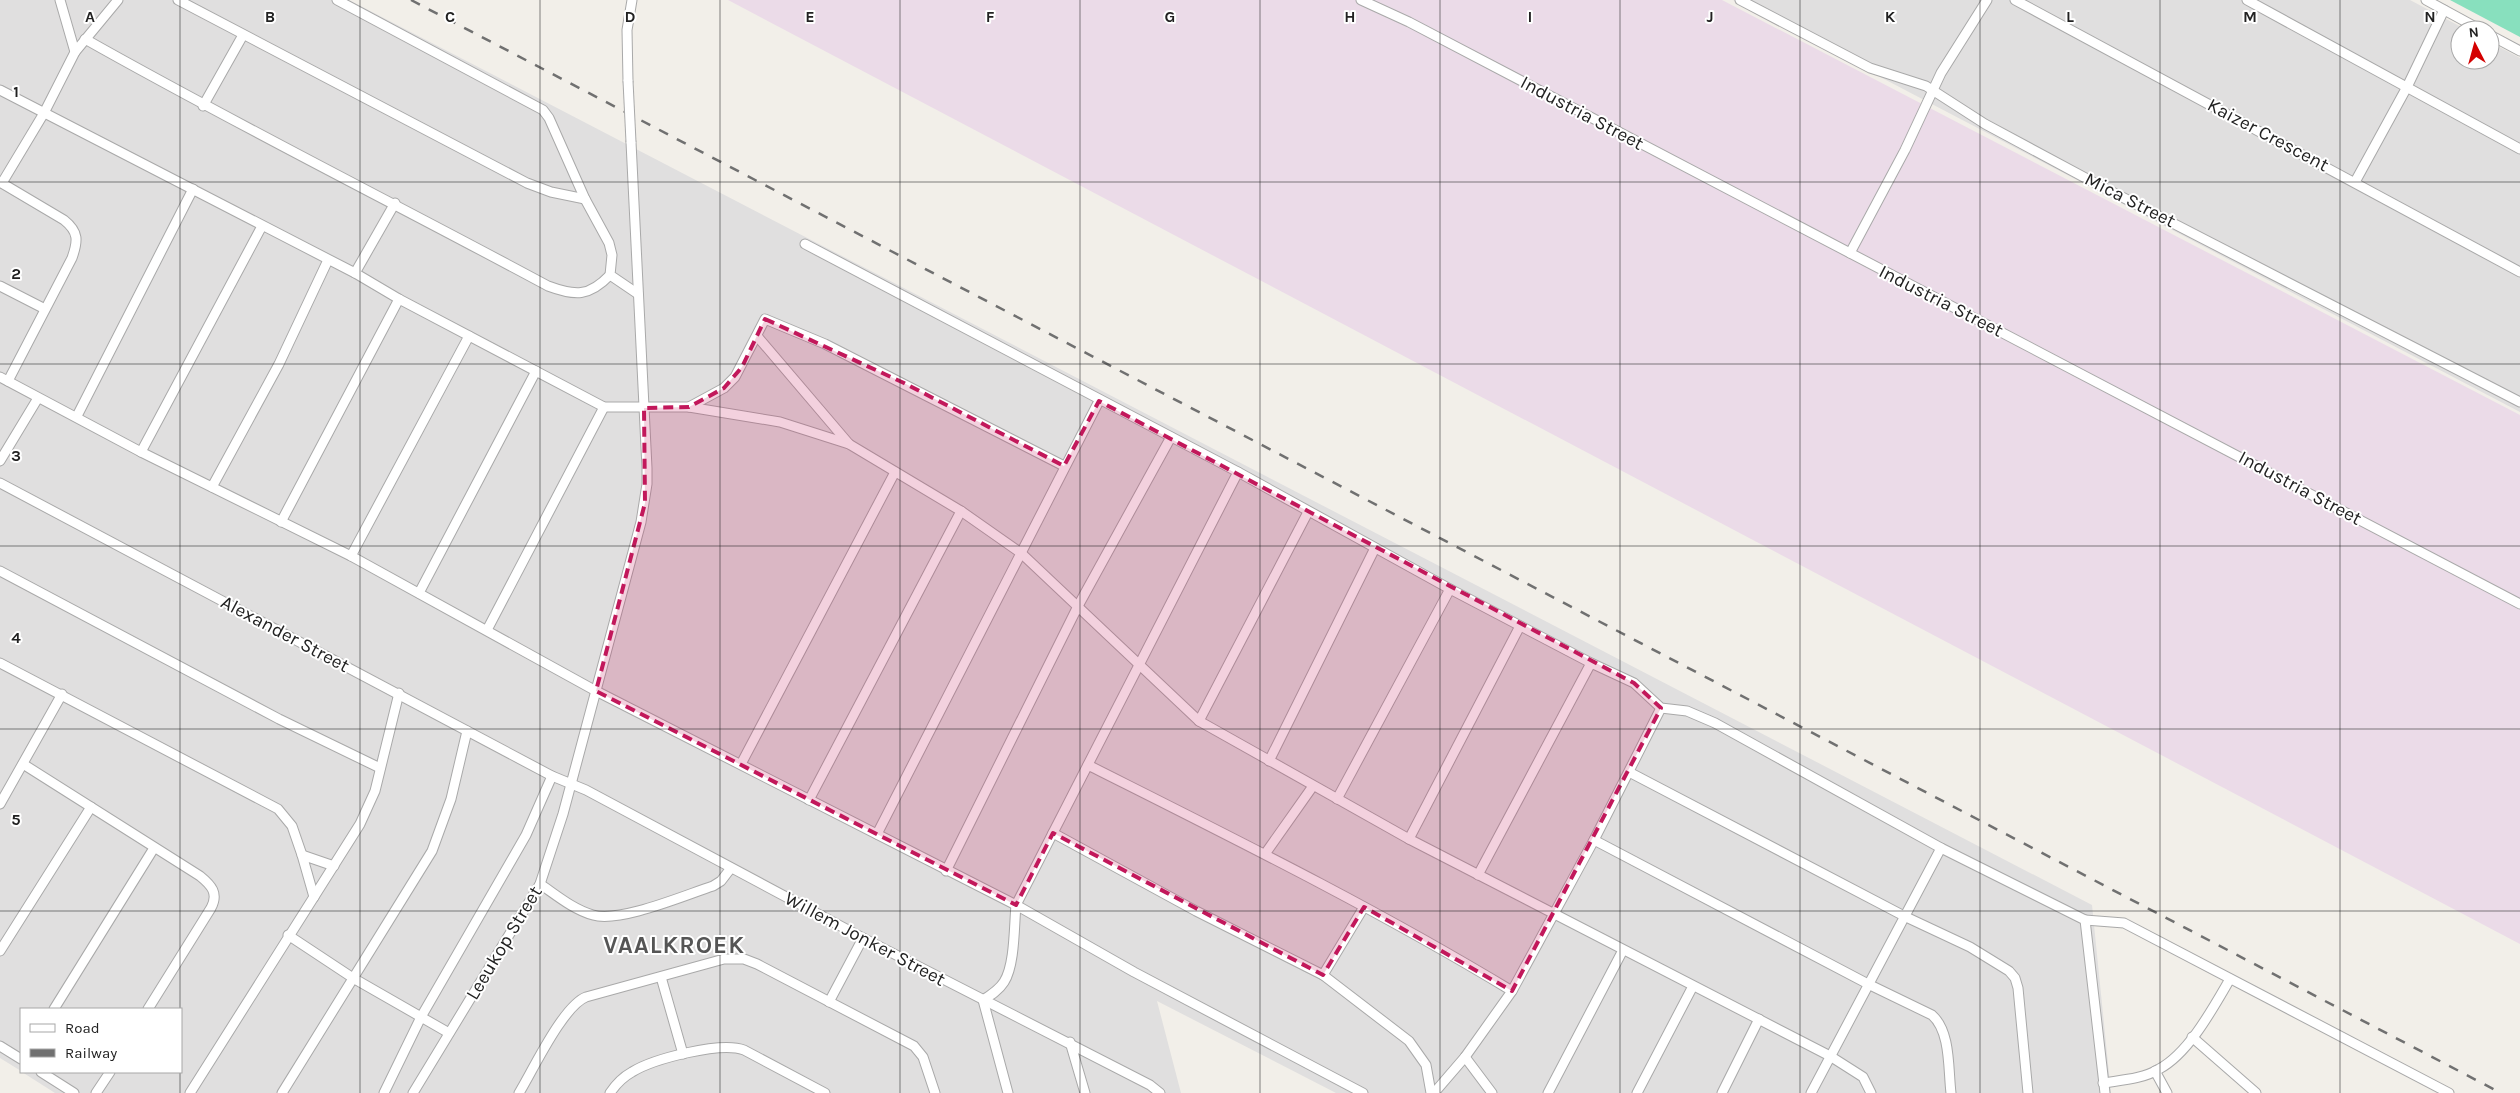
<svg xmlns="http://www.w3.org/2000/svg" width="2520" height="1093" font-family="Karla,sans-serif">
	<style>
		.residential { fill: #e0dfdf }
		.industrial { fill: #ebdbe8 }
		.pitch { fill: #88e0be }
		.lines { fill: none; stroke-linecap: round; stroke-linejoin: round }
		.minor-casing { stroke: #a9a9a9; stroke-width: 11 }
		.minor { stroke: #fff; stroke-width: 9 }
		.rail { stroke: #707070; stroke-width: 2.5; stroke-dasharray: 10 10; stroke-linecap: butt }
		.minor-bridge-casing { stroke: #a9a9a9; stroke-width: 11; stroke-linecap: butt }
		.minor-bridge { stroke: #fff; stroke-width: 9 }
		.marked { fill: #c2185b; fill-opacity: 0.2; stroke: #c2185b; stroke-width: 4; stroke-dasharray: 10 6; stroke-linejoin: round }
		.grid { fill: none; stroke: #222; stroke-width: 1; stroke-opacity: 0.55 }
		.labels { text-anchor: middle; dominant-baseline: central; stroke-width: 4; stroke-linejoin: round; paint-order: stroke }
		.street-label { font-size: 19px; fill: #222; stroke: #fff }
		.district-label { font-size: 24px; font-weight: bold; letter-spacing: 1px; fill: #555; stroke: #fff }
		.grid-label { font-size: 16px; text-anchor: middle; font-weight: bold; fill: #222; stroke: #fff; stroke-width: 4; stroke-linejoin: round; paint-order: stroke }
	</style>
	<rect width="100%" height="100%" fill="#f2efe9"/>
	<!-- residential -->
	<g class="residential">
		<polygon points="0,0 349,0 2092,905 2111,1093 1336,1093 1157,1001 1181,1093 55,1093 22,1072 181,1072 181,1009 21,1009 21,1071 0,1058"/>
		<polygon points="1733,0 2410,0 2467,30 2460,30 2460,60 2490,60 2490,42 2520,58 2520,412"/>
	</g>
	<!-- industrial -->
	<polygon class="industrial" points="728,0 1722,0 2520,415 2520,944"/>
	<!-- pitch -->
	<polygon class="pitch" points="2450,0 2520,0 2520,37"/>
	<g class="lines">
		<!-- minor casing -->
		<g class="minor-casing">
			<g id="minor">
				<polyline points="60,0 75,52"/>
				<polyline points="178,0 527,183 551,192 585,199"/>
				<polyline points="337,0 543,110 549,118 585,199 609,243 612,255 610,275 638,294"/>
				<polyline points="1361,0 1409,22 2520,604"/>
				<polyline points="1740,0 1870,68 1926,86 1985,124 2093,182 2520,402"/>
				<polyline points="2015,0 2520,272"/>
				<polyline points="2247,0 2520,149"/>
				<polyline points="2426,0 2481,30"/>
				<polyline points="2490,35 2520,51"/>
				<path d="M85,39c152,86 309,164 463,247 27,10 41,11 62,-11"/>
				<polyline points="628,81 627,30 632,0"/>
				<polyline points="0,90 355,273 399,299 604,407 689,407 780,422 849,444 961,511 1021,553 1199,721 1409,839 1830,1056 1863,1077 1871,1093"/>
				<polyline points="203,106 243,35"/>
				<path d="M0,182l64,38c15,12 14,21 8,38l-64,123"/>
				<polyline points="2355,182 2407,87 2444,10"/>
				<polyline points="2,183 44,113 75,52 118,0"/>
				<path d="M805,244l433,228 -222,433c-2,21 -1,60 -12,77 -5,8 -13,13 -21,18l25,93"/>
				<polyline points="1850,253 1905,150 1941,73 1987,0"/>
				<polyline points="355,273 395,203"/>
				<polyline points="0,286 45,309"/>
				<polyline points="757,336 849,444"/>
				<polyline points="0,377 141,452 351,556 596,691 1016,905 1134,972 1363,1093"/>
				<polyline points="689,407 724,388 735,377 765,319 825,344 1064,466"/>
				<polyline points="77,416 193,189"/>
				<polyline points="141,452 262,226"/>
				<polyline points="0,461 38,398"/>
				<polyline points="1238,472 1450,589 1591,663 1634,683 1661,708 1687,711 1715,723 1941,848 2085,920 2105,1093"/>
				<polyline points="0,483 552,776 586,790 863,938 1150,1085 1160,1093"/>
				<polyline points="212,487 279,364 328,260"/>
				<polyline points="281,522 399,299"/>
				<polyline points="351,556 469,336"/>
				<polyline points="0,571 279,719 380,768"/>
				<polyline points="419,593 536,371"/>
				<polyline points="487,630 604,407"/>
				<polyline points="0,663 278,809 292,826 302,855"/>
				<polyline points="1199,721 1308,512"/>
				<polyline points="1269,761 1375,548"/>
				<path d="M23,764l177,112c11,9 19,17 11,32l-63,101"/>
				<polyline points="741,764 895,472"/>
				<path d="M1088,765c143,72 287,143 424,226"/>
				<polyline points="1629,772 1906,917 1970,947 2009,971 2015,978 2018,988 2028,1093"/>
				<polyline points="1337,799 1450,589"/>
				<polyline points="809,800 961,511"/>
				<polyline points="0,804 62,694"/>
				<polyline points="1053,833 1196,911 1323,975 1364,907"/>
				<polyline points="877,834 1099,401"/>
				<polyline points="1409,839 1520,626"/>
				<path d="M1594,840l276,145 62,30c19,17 16,54 19,78"/>
				<polyline points="1265,854 1313,786"/>
				<polyline points="946,871 1078,606 1171,437"/>
				<polyline points="1478,875 1591,663"/>
				<path d="M540,884c16,11 34,26 53,31 27,8 92,-20 120,-29l8,-5 10,-13"/>
				<polyline points="314,897 302,855 334,866"/>
				<polyline points="2085,920 2124,923 2449,1093"/>
				<polyline points="288,935 353,978 449,1033"/>
				<polyline points="0,951 91,807"/>
				<polyline points="1323,975 1409,1041 1426,1065 1431,1093"/>
				<polyline points="661,977 683,1054"/>
				<polyline points="829,1002 863,938"/>
				<polyline points="54,1009 154,848"/>
				<polyline points="2192,1037 2256,1093"/>
				<polyline points="1070,1042 1085,1093"/>
				<polyline points="0,1046 21,1059"/>
				<polyline points="1465,1057 1492,1093"/>
				<polyline points="2155,1071 2167,1093"/>
				<polyline points="41,1072 74,1093"/>
				<path d="M2103,1083c19,-3 40,-4 56,-14 30,-16 54,-61 71,-90"/>
				<polyline points="96,1093 110,1072"/>
				<polyline points="190,1093 360,824 375,791 399,693"/>
				<polyline points="282,1093 432,851 451,799 467,731"/>
				<polyline points="384,1093 421,1017 526,835 552,776"/>
				<polyline points="413,1093 540,884 563,814 641,522 647,484 647,468 631,142"/>
				<path d="M519,1093c14,-23 44,-87 67,-96l138,-38h20l13,5 157,82 9,11 12,36"/>
				<path d="M610,1093c6,-9 13,-16 22,-21 21,-13 89,-31 112,-22l81,43"/>
				<polyline points="1434,1093 1465,1057 1512,991 1594,840 1661,708"/>
				<polyline points="1548,1093 1623,950"/>
				<polyline points="1637,1093 1693,986"/>
				<polyline points="1722,1093 1759,1019"/>
				<polyline points="1811,1093 1941,848"/>
			</g>
		</g>
		<!-- minor -->
		<use href="#minor" class="minor"/>
		<!-- rail -->
		<polyline class="rail" points="411,0 2501,1093"/>
		<!-- minor-bridge casing -->
		<g class="minor-bridge-casing">
			<polyline id="minor-bridge" points="628,81 631,142"/>
		</g>
		<!-- minor-bridge -->
		<use href="#minor-bridge" class="minor-bridge"/>
	</g>
	<!-- marked area -->
	<path class="marked" d="M765,319l139,64 160,83 35,-65 535,282 27,25 -149,283 -148,-84 -41,68 -270,-142 -37,72 -420,-214 49,-188 -1,-95 45,-1 35,-19 18,-21z"/>
	<!-- grid -->
	<path class="grid" d="M180,0v1009M360,0v1093M540,0v1093M720,0v1093M900,0v1093M1080,0v1093M1260,0v1093M1440,0v1093M1620,0v1093M1800,0v1093M1980,0v1093M2160,0v1093M2340,0v1093M0,182h2520M0,364h2520M0,546h2520M0,729h2520M0,911h2520M180,1072v21"/>
	<g class="labels">
		<!-- street labels -->
		<g class="street-label">
			<text transform="translate(1582 113) rotate(28)">Industria Street</text>
			<text transform="translate(2268 135) rotate(28)">Kaizer Crescent</text>
			<text transform="translate(2130 200) rotate(27)">Mica Street</text>
			<text transform="translate(1941 301) rotate(27)">Industria Street</text>
			<text transform="translate(2300 488) rotate(28)">Industria Street</text>
			<text transform="translate(285 634) rotate(28)">Alexander Street</text>
			<text transform="translate(865 939) rotate(28)">Willem Jonker Street</text>
			<text transform="translate(504 943) rotate(-59)">Leeukop Street</text>
		</g>
		<!-- district labels -->
		<g class="district-label">
			<text x="674" y="945">VAALKROEK</text>
		</g>
	</g>
	<g class="grid-label">
		<text x="90" y="22">A</text>
		<text x="270" y="22">B</text>
		<text x="450" y="22">C</text>
		<text x="630" y="22">D</text>
		<text x="810" y="22">E</text>
		<text x="990" y="22">F</text>
		<text x="1170" y="22">G</text>
		<text x="1350" y="22">H</text>
		<text x="1530" y="22">I</text>
		<text x="1710" y="22">J</text>
		<text x="1890" y="22">K</text>
		<text x="2070" y="22">L</text>
		<text x="2250" y="22">M</text>
		<text x="2430" y="22">N</text>
		<text x="16" y="97">1</text>
		<text x="16" y="279">2</text>
		<text x="16" y="461">3</text>
		<text x="16" y="643">4</text>
		<text x="16" y="825">5</text>
	</g>
	<!-- legend -->
	<rect x="20" y="1008" width="162" height="65" fill="#ffffff" stroke="#a7a7a7"/>
	<rect x="30" y="1024" width="25" height="8" fill="#ffffff" stroke="#a7a7a7"/>
	<text x="65" y="1033" font-size="15" fill="#222222">Road</text>
	<rect x="30" y="1049" width="25" height="8" fill="#707070" stroke="#a7a7a7"/>
	<text x="65" y="1058" font-size="15" fill="#222222">Railway</text>
	<!-- north arrow -->
	<g transform="translate(2475 45) rotate(354)"><circle r="24" fill="#ffffff" stroke="#a7a7a7"/>
	<path d="M0-4L9 19L0 12L-9 19Z" fill="#d40000"/>
	<text y="-8" font-size="14" font-weight="bold" text-anchor="middle" fill="#222222">N</text>
	</g>
</svg>
